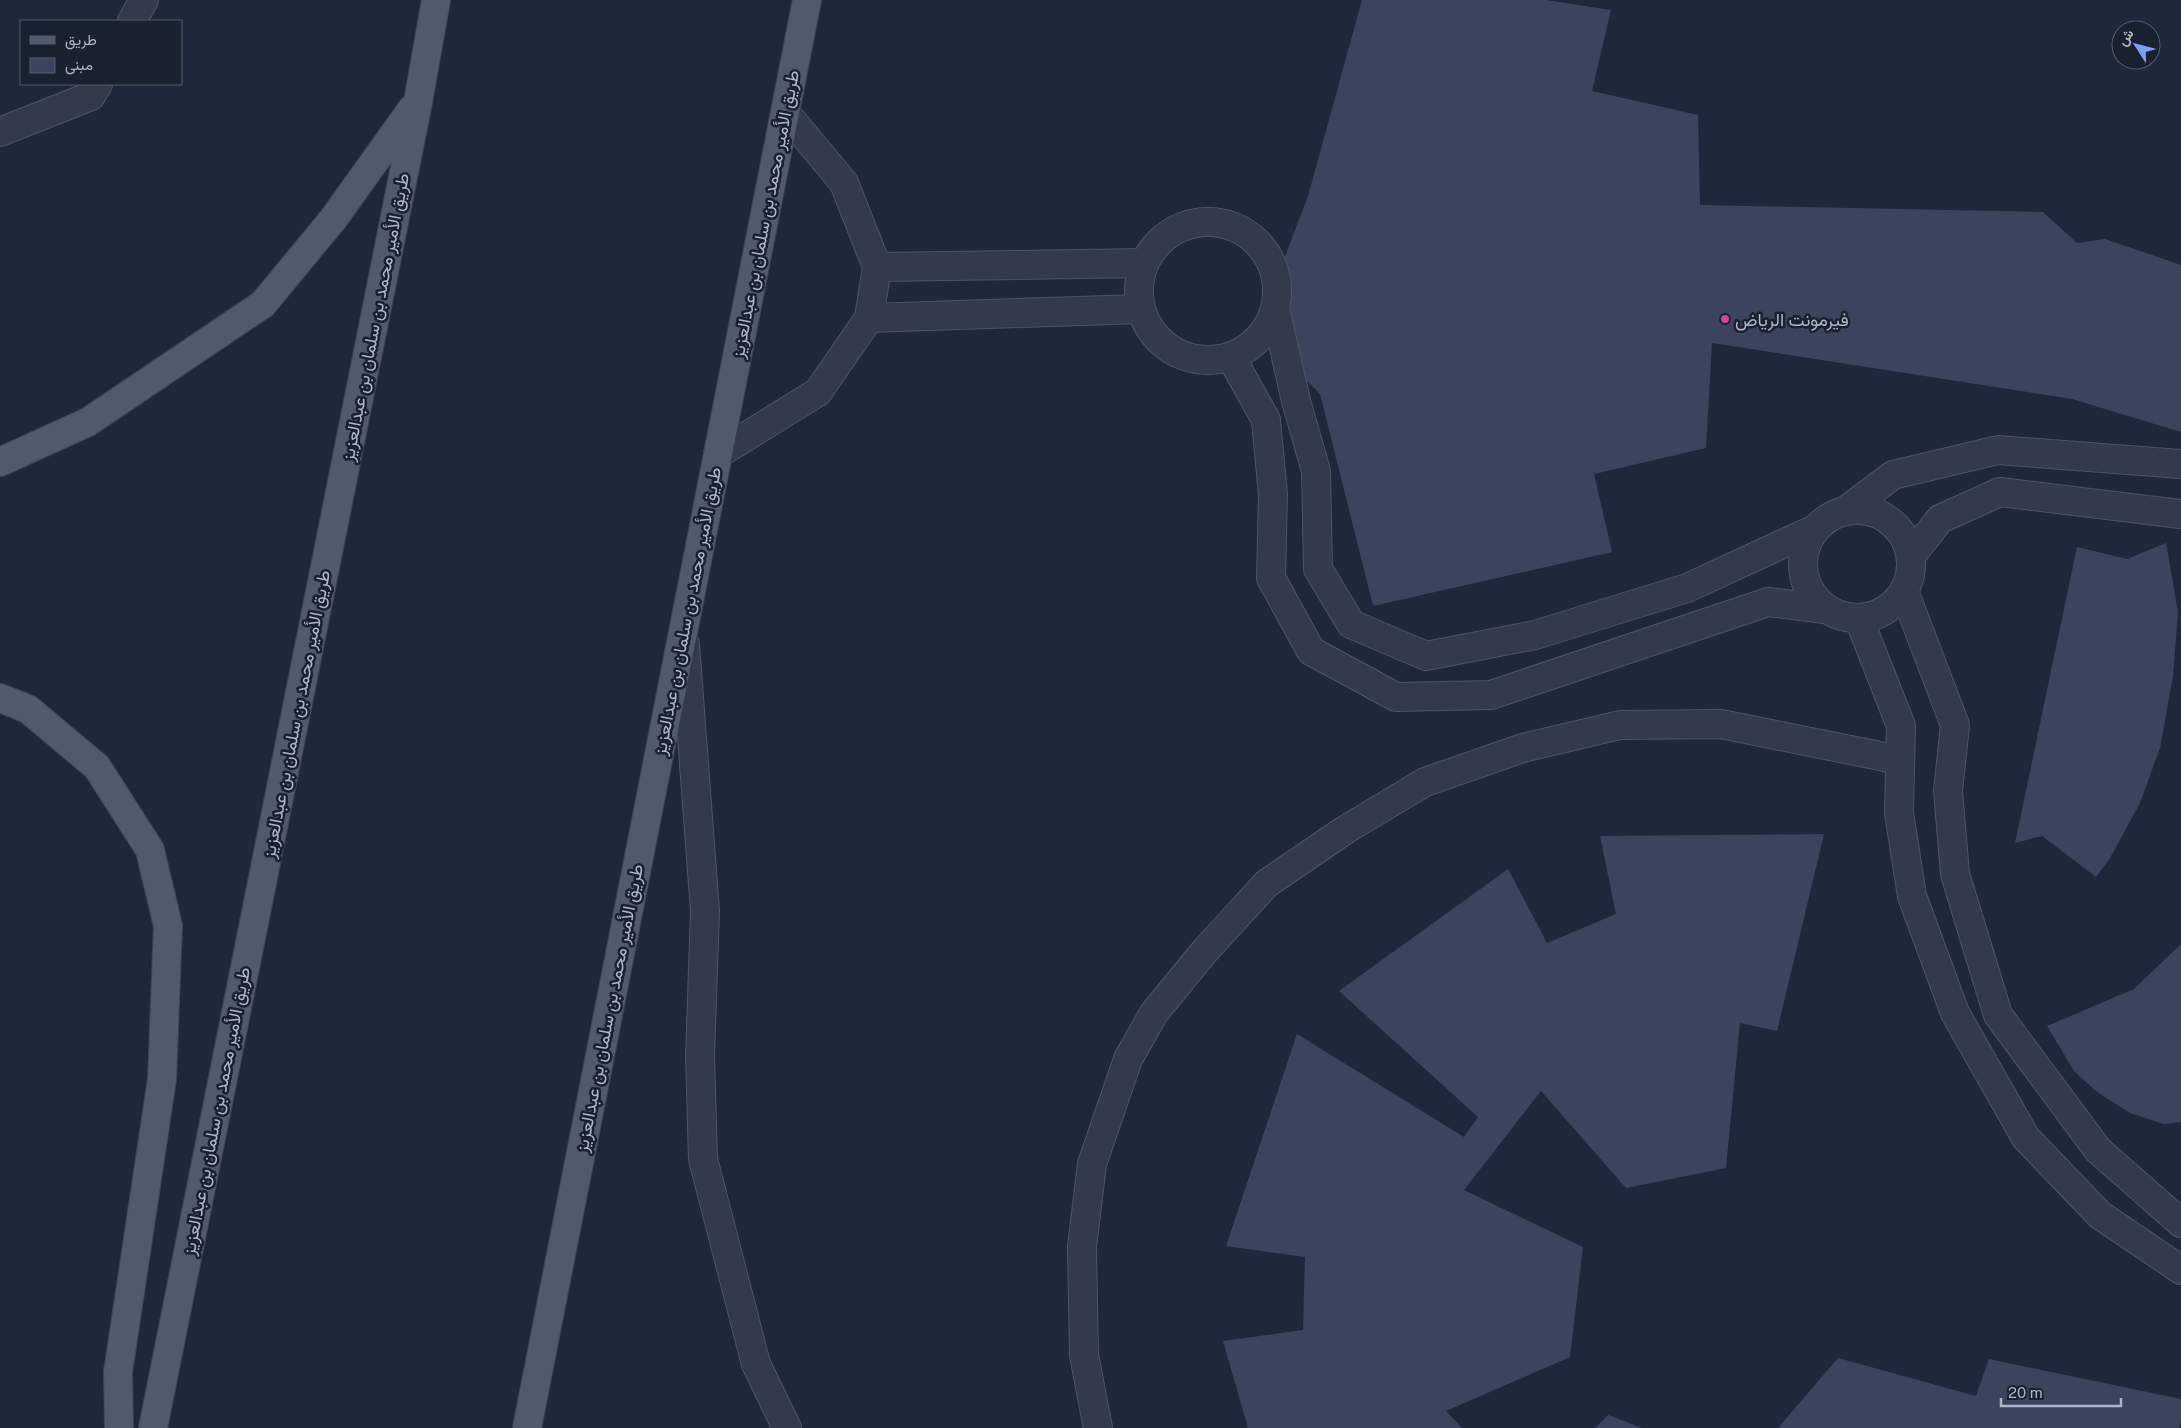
<svg xmlns="http://www.w3.org/2000/svg" width="2181" height="1428" font-family="'Public Sans',Vazirmatn,sans-serif">
	<style>
		.building { fill: #3b445c }
		.lines { fill: none; stroke-linecap: round; stroke-linejoin: round }
		.minor-casing { stroke: #4e5566; stroke-width: 30 }
		.major-casing { stroke: #3d4455; stroke-width: 30 }
		.minor { stroke: #333a4b; stroke-width: 28 }
		.major { stroke: #51596c; stroke-width: 28 }
		.hotel-dot { fill: #d1479c; stroke: #192030; stroke-width: 2 }
		.labels { text-anchor: middle; dominant-baseline: central; stroke-width: 5; stroke-linejoin: round; paint-order: stroke }
		.street-label { font-size: 18px; fill: #aeb5c8; stroke: #192030 }
		.poi-label { font-size: 18px; fill: #aeb5c8; stroke: #192030; text-anchor: start }
	</style>
	<rect width="100%" height="100%" fill="#1f283b"/>
	<!-- building -->
	<g class="building">
		<polygon points="1362,0 1546,0 1611,10 1592,91 1698,115 1700,205 2043,212 2077,243 2105,239 2181,265 2181,432 2072,399 1712,343 1706,448 1594,474 1612,552 1373,606 1320,394 1270,344 1270,296 1308,196"/>
		<polygon points="2166,543 2178,612 2173,676 2160,748 2140,803 2110,858 2096,877 2042,836 2015,843 2077,547 2127,559"/>
		<polygon points="1824,834 1777,1031 1740,1023 1726,1168 1626,1188 1541,1091 1464,1190 1583,1247 1570,1357 1446,1411 1462,1428 1248,1428 1223,1341 1303,1330 1305,1257 1226,1246 1297,1034 1464,1137 1478,1117 1339,991 1508,869 1547,943 1616,914 1600,836"/>
		<polygon points="2181,944 2181,1122 2164,1124 2130,1113 2097,1092 2074,1071 2047,1026 2134,989"/>
		<polygon points="1838,1358 1976,1396 1989,1359 2181,1399 2181,1422 2179,1428 1778,1428"/>
		<polygon points="1608,1415 1642,1428 1595,1428"/>
	</g>
	<g class="lines">
		<!-- minor casing -->
		<g class="minor-casing">
			<g id="minor">
				<polyline points="132,21 144,0"/>
				<polyline points="0,132 91,96 98,84"/>
				<circle cx="1208" cy="291" r="69"/>
				<polyline points="877,267 1144,263"/>
				<polyline points="1275,308 1296,401 1316,471 1318,569 1351,624 1426,656 1535,635 1687,588 1815,529"/>
				<polyline points="869,318 1140,309"/>
				<polyline points="1231,357 1266,420 1273,495 1271,578 1311,651 1396,697 1491,695 1768,602 1825,609"/>
				<polyline points="718,454 818,392 869,318 877,267 844,183 785,112"/>
				<circle cx="1857" cy="564" r="54"/>
				<polyline points="1845,511 1893,475 1998,450 2181,464"/>
				<polyline points="1911,556 1940,519 2000,492 2181,514"/>
				<polyline points="1904,591 1955,725 1948,791 1955,874 1998,1015 2098,1150 2181,1223"/>
				<polyline points="1859,619 1901,726 1899,813 1912,896 1955,1013 2026,1138 2100,1215 2181,1270"/>
				<polyline points="685,644 705,911 700,1056 703,1159 756,1364 787,1428"/>
				<polyline points="1098,1428 1084,1355 1082,1247 1092,1164 1128,1059 1154,1013 1204,952 1266,884 1345,830 1425,782 1523,748 1620,725 1721,724 1900,760"/>
			</g>
		</g>
		<!-- major casing -->
		<g class="major-casing">
			<g id="major">
				<polyline points="0,462 88,422 263,304 334,218 412,109"/>
				<polyline points="0,698 28,709 97,767 150,850 168,926 162,1079 118,1372 119,1428"/>
				<polyline points="153,1428 418,102 436,0"/>
				<polyline points="527,1428 807,0"/>
			</g>
		</g>
		<!-- minor -->
		<use href="#minor" class="minor"/>
		<!-- major -->
		<use href="#major" class="major"/>
	</g>
	<!-- markers -->
	<circle class="hotel-dot" cx="1725" cy="319" r="5"/>
	<g class="labels">
		<!-- street labels -->
		<g class="street-label">
			<text transform="translate(765 214) rotate(-79)">طريق الأمير محمد بن سلمان بن عبدالعزيز</text>
			<text transform="translate(375 317) rotate(-79)">طريق الأمير محمد بن سلمان بن عبدالعزيز</text>
			<text transform="translate(687 611) rotate(-79)">طريق الأمير محمد بن سلمان بن عبدالعزيز</text>
			<text transform="translate(296 714) rotate(-79)">طريق الأمير محمد بن سلمان بن عبدالعزيز</text>
			<text transform="translate(609 1008) rotate(-79)">طريق الأمير محمد بن سلمان بن عبدالعزيز</text>
			<text transform="translate(216 1111) rotate(-79)">طريق الأمير محمد بن سلمان بن عبدالعزيز</text>
		</g>
		<!-- poi labels -->
		<g class="poi-label">
			<text x="1735" y="319">فيرمونت الرياض</text>
		</g>
	</g>
	<!-- legend -->
	<rect x="20" y="20" width="162" height="65" fill="#192030" stroke="#555c6d"/>
	<rect x="30" y="36" width="25" height="8" fill="#51596c" stroke="#555c6d"/>
	<text x="65" y="45" font-size="15" fill="#aeb5c8">طريق</text>
	<rect x="30" y="58" width="25" height="15" fill="#3b445c" stroke="#555c6d"/>
	<text x="65" y="70" font-size="15" fill="#aeb5c8">مبنى</text>
	<!-- north arrow -->
	<g transform="translate(2136 45) rotate(306)"><circle r="24" fill="#192030" stroke="#555c6d"/>
	<path d="M0-4L9 19L0 12L-9 19Z" fill="#7c9fff"/>
	<text y="-8" font-size="14" font-weight="bold" text-anchor="middle" fill="#aeb5c8">ش</text>
	</g>
	<!-- scale -->
	<path d="M2001 1398v8h120v-8" fill="none" stroke="#aeb5c8" stroke-width="2.5"/>
	<text x="2008" y="1398" font-size="15" fill="#aeb5c8" stroke="#192030" stroke-width="4" paint-order="stroke">20 m</text>
</svg>
